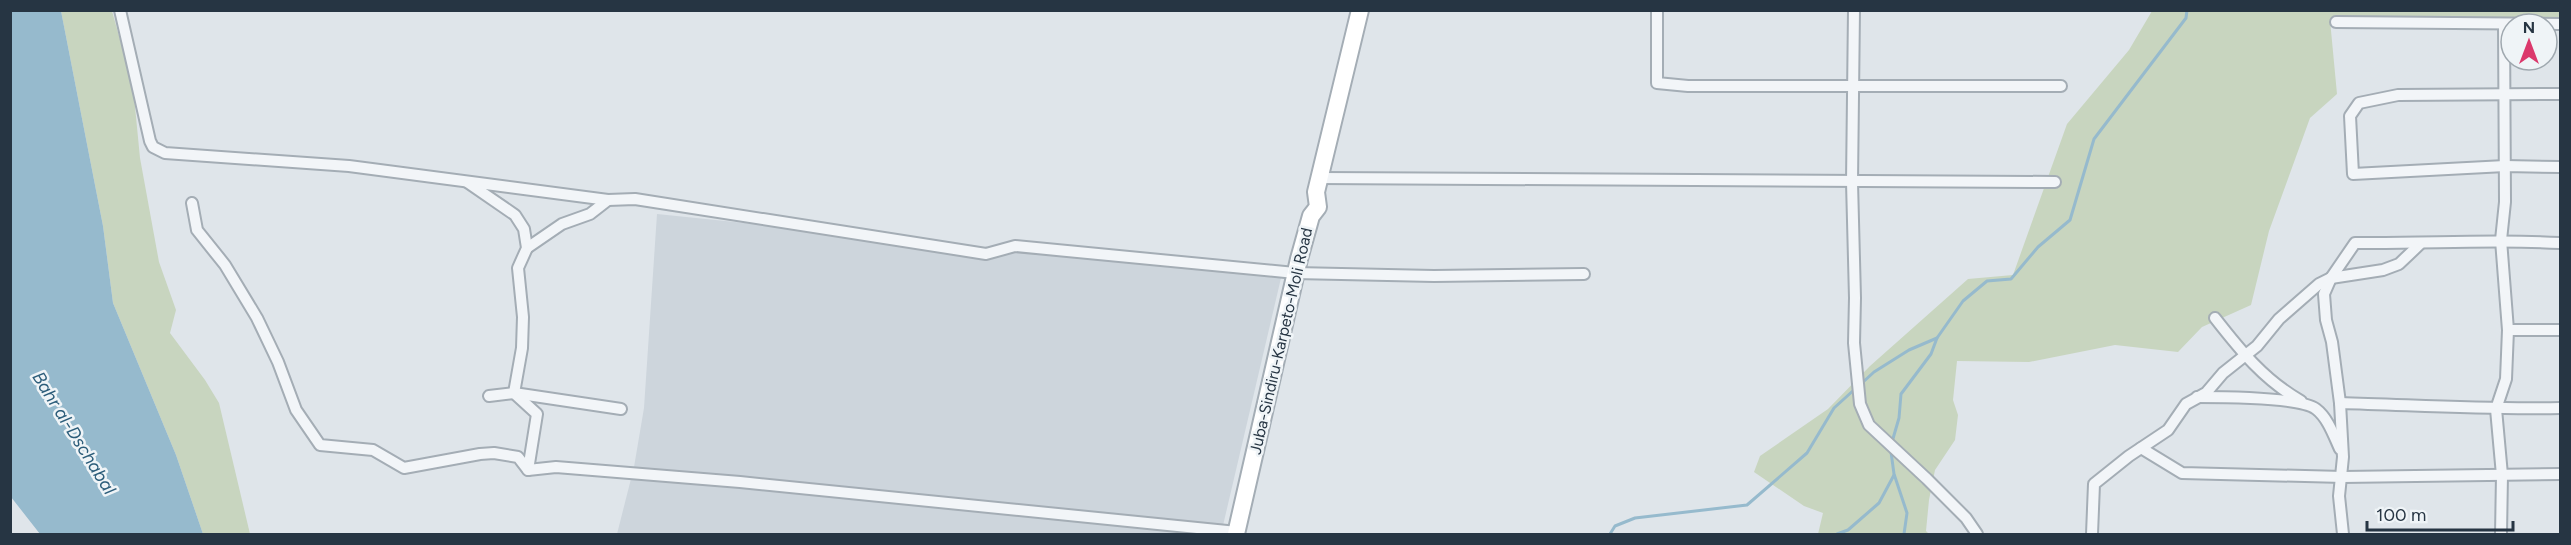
<svg xmlns="http://www.w3.org/2000/svg" width="2571" height="545" font-family="Figtree,sans-serif">
	<style>
		.built { fill: #cdd5dc }
		.green { fill: #c8d5bf }
		.water { fill: #96bacd }
		.lines { fill: none; stroke-linecap: round; stroke-linejoin: round }
		.stream { stroke: #96bacd; stroke-width: 3 }
		.street-casing { stroke: #a4adb5; stroke-width: 14 }
		.secondary-casing { stroke: #a4adb5; stroke-width: 20 }
		.street { stroke: #f2f5f8; stroke-width: 10 }
		.secondary { stroke: #fff; stroke-width: 16 }
		.labels { text-anchor: middle; dominant-baseline: central; stroke-width: 5; stroke-linejoin: round; paint-order: stroke }
		.street-label { font-size: 16px; fill: #263543; stroke: #eff4f7 }
		.water-label { font-size: 18px; font-style: italic; fill: #2c5d7a; stroke: #eff4f7 }
	</style>
	<rect width="100%" height="100%" fill="#dfe5ea"/>
	<!-- built -->
	<polygon class="built" points="657,214 1281,278 1221,534 617,534 634,467 644,408"/>
	<!-- green -->
	<g class="green">
		<polygon points="61,11 112,11 133,86 140,158 159,262 176,310 170,333 205,380 219,403 250,534 203,534 176,455 113,303 103,226"/>
		<polygon points="2152,11 2560,11 2560,24 2330,20 2337,94 2310,118 2269,231 2251,305 2202,327 2178,352 2115,345 2029,362 1957,361 1953,400 1958,415 1955,440 1935,470 1929,500 1926,531 1929,534 1818,534 1823,513 1804,506 1754,472 1760,456 1828,409 1870,366 1968,279 2013,275 2067,124 2129,50"/>
	</g>
	<!-- water -->
	<polygon class="water" points="10,11 61,11 103,226 113,303 176,455 203,534 40,534 11,497"/>
	<g class="lines">
		<!-- stream -->
		<g class="stream">
			<polyline points="1862,383 1874,372 1909,350 1937,338 1963,301 1987,281 2011,279 2038,247 2070,220 2094,139 2186,18 2187,10"/>
			<polyline points="1892,442 1899,418 1901,394 1931,354 1937,338"/>
			<polyline points="1891,452 1894,474 1907,513 1904,534"/>
			<polyline points="1610,534 1615,526 1635,518 1747,505 1807,453 1834,408 1855,389"/>
			<polyline points="1837,534 1848,530 1879,503 1894,475"/>
		</g>
		<!-- street casing -->
		<g class="street-casing">
			<g id="street">
				<polyline points="120,10 150,141 153,147 165,153 349,166 608,200 635,199 986,254 1015,246 1295,273 1434,276 1584,274"/>
				<polyline points="1657,10 1657,83 1688,86 2061,86"/>
				<polyline points="1854,10 1852,182 1855,298 1854,343 1860,404 1869,425 1927,479 1966,518 1977,534"/>
				<polyline points="2336,22 2560,24"/>
				<polyline points="2560,94 2398,95 2359,103 2350,116 2353,174 2505,166 2560,167"/>
				<polyline points="1319,178 2055,182"/>
				<polyline points="467,182 515,215 524,229 527,248 518,268 523,317 522,348 514,393 537,414 528,470"/>
				<polyline points="192,203 197,230 225,265 257,318 278,362 296,410 320,445 373,450 404,468 480,454 494,453 518,457 528,470 556,467 740,482 1237,532"/>
				<polyline points="527,248 562,224 590,214 608,200"/>
				<path d="M2215,318c25,32 49,62 86,83"/>
				<polyline points="2508,330 2560,330"/>
				<polyline points="489,396 514,393 621,409"/>
				<path d="M2197,397c23,0 103,0 119,12 12,9 18,27 24,40"/>
				<path d="M2340,403c74,2 147,7 220,5"/>
				<polyline points="2141,448 2182,473 2343,477 2560,474"/>
				<polyline points="2092,534 2094,484 2129,456 2168,430 2186,404 2206,393 2223,373 2257,346 2279,319 2319,284 2331,278 2383,270 2399,264 2420,244"/>
				<path d="M2343,534l-4,-38 4,-39 -3,-54 -8,-61 -6,-22 -2,-26 7,-16 24,-35c69,1 137,-4 205,0"/>
				<polyline points="2501,534 2502,475 2496,409 2506,379 2508,330 2501,240 2505,202 2504,24"/>
			</g>
		</g>
		<!-- secondary casing -->
		<g class="secondary-casing">
			<polyline id="secondary" points="1236,534 1299,259 1311,216 1318,207 1316,192 1360,10"/>
		</g>
		<!-- street -->
		<use href="#street" class="street"/>
		<!-- secondary -->
		<use href="#secondary" class="secondary"/>
	</g>
	<g class="labels">
		<!-- street labels -->
		<g class="street-label">
			<text transform="translate(1281 341) rotate(-77)">Juba-Sindiru-Karpeto-Moli Road</text>
		</g>
		<!-- water labels -->
		<g class="water-label">
			<text transform="translate(74 433) rotate(58)">Bahr al-Dschabal</text>
		</g>
	</g>
	<!-- border -->
	<rect width="2571" height="545" fill="none" stroke="#263543" stroke-width="24"/>
	<!-- north arrow -->
	<g transform="translate(2529 42)"><circle r="28" fill="#eff4f7" stroke="#9fa8af" stroke-width="1.5"/>
	<path d="M0-4.5L10 22L0 15L-10 22Z" fill="#db386c"/>
	<text y="-9" font-size="16" font-weight="bold" text-anchor="middle" fill="#263543">N</text>
	</g>
	<!-- scale -->
	<path d="M2367 521v9h146v-9" fill="none" stroke="#263543" stroke-width="3"/>
	<text x="2376" y="521" font-size="18" fill="#263543" stroke="#eff4f7" stroke-width="4.5" paint-order="stroke">100 m</text>
</svg>
